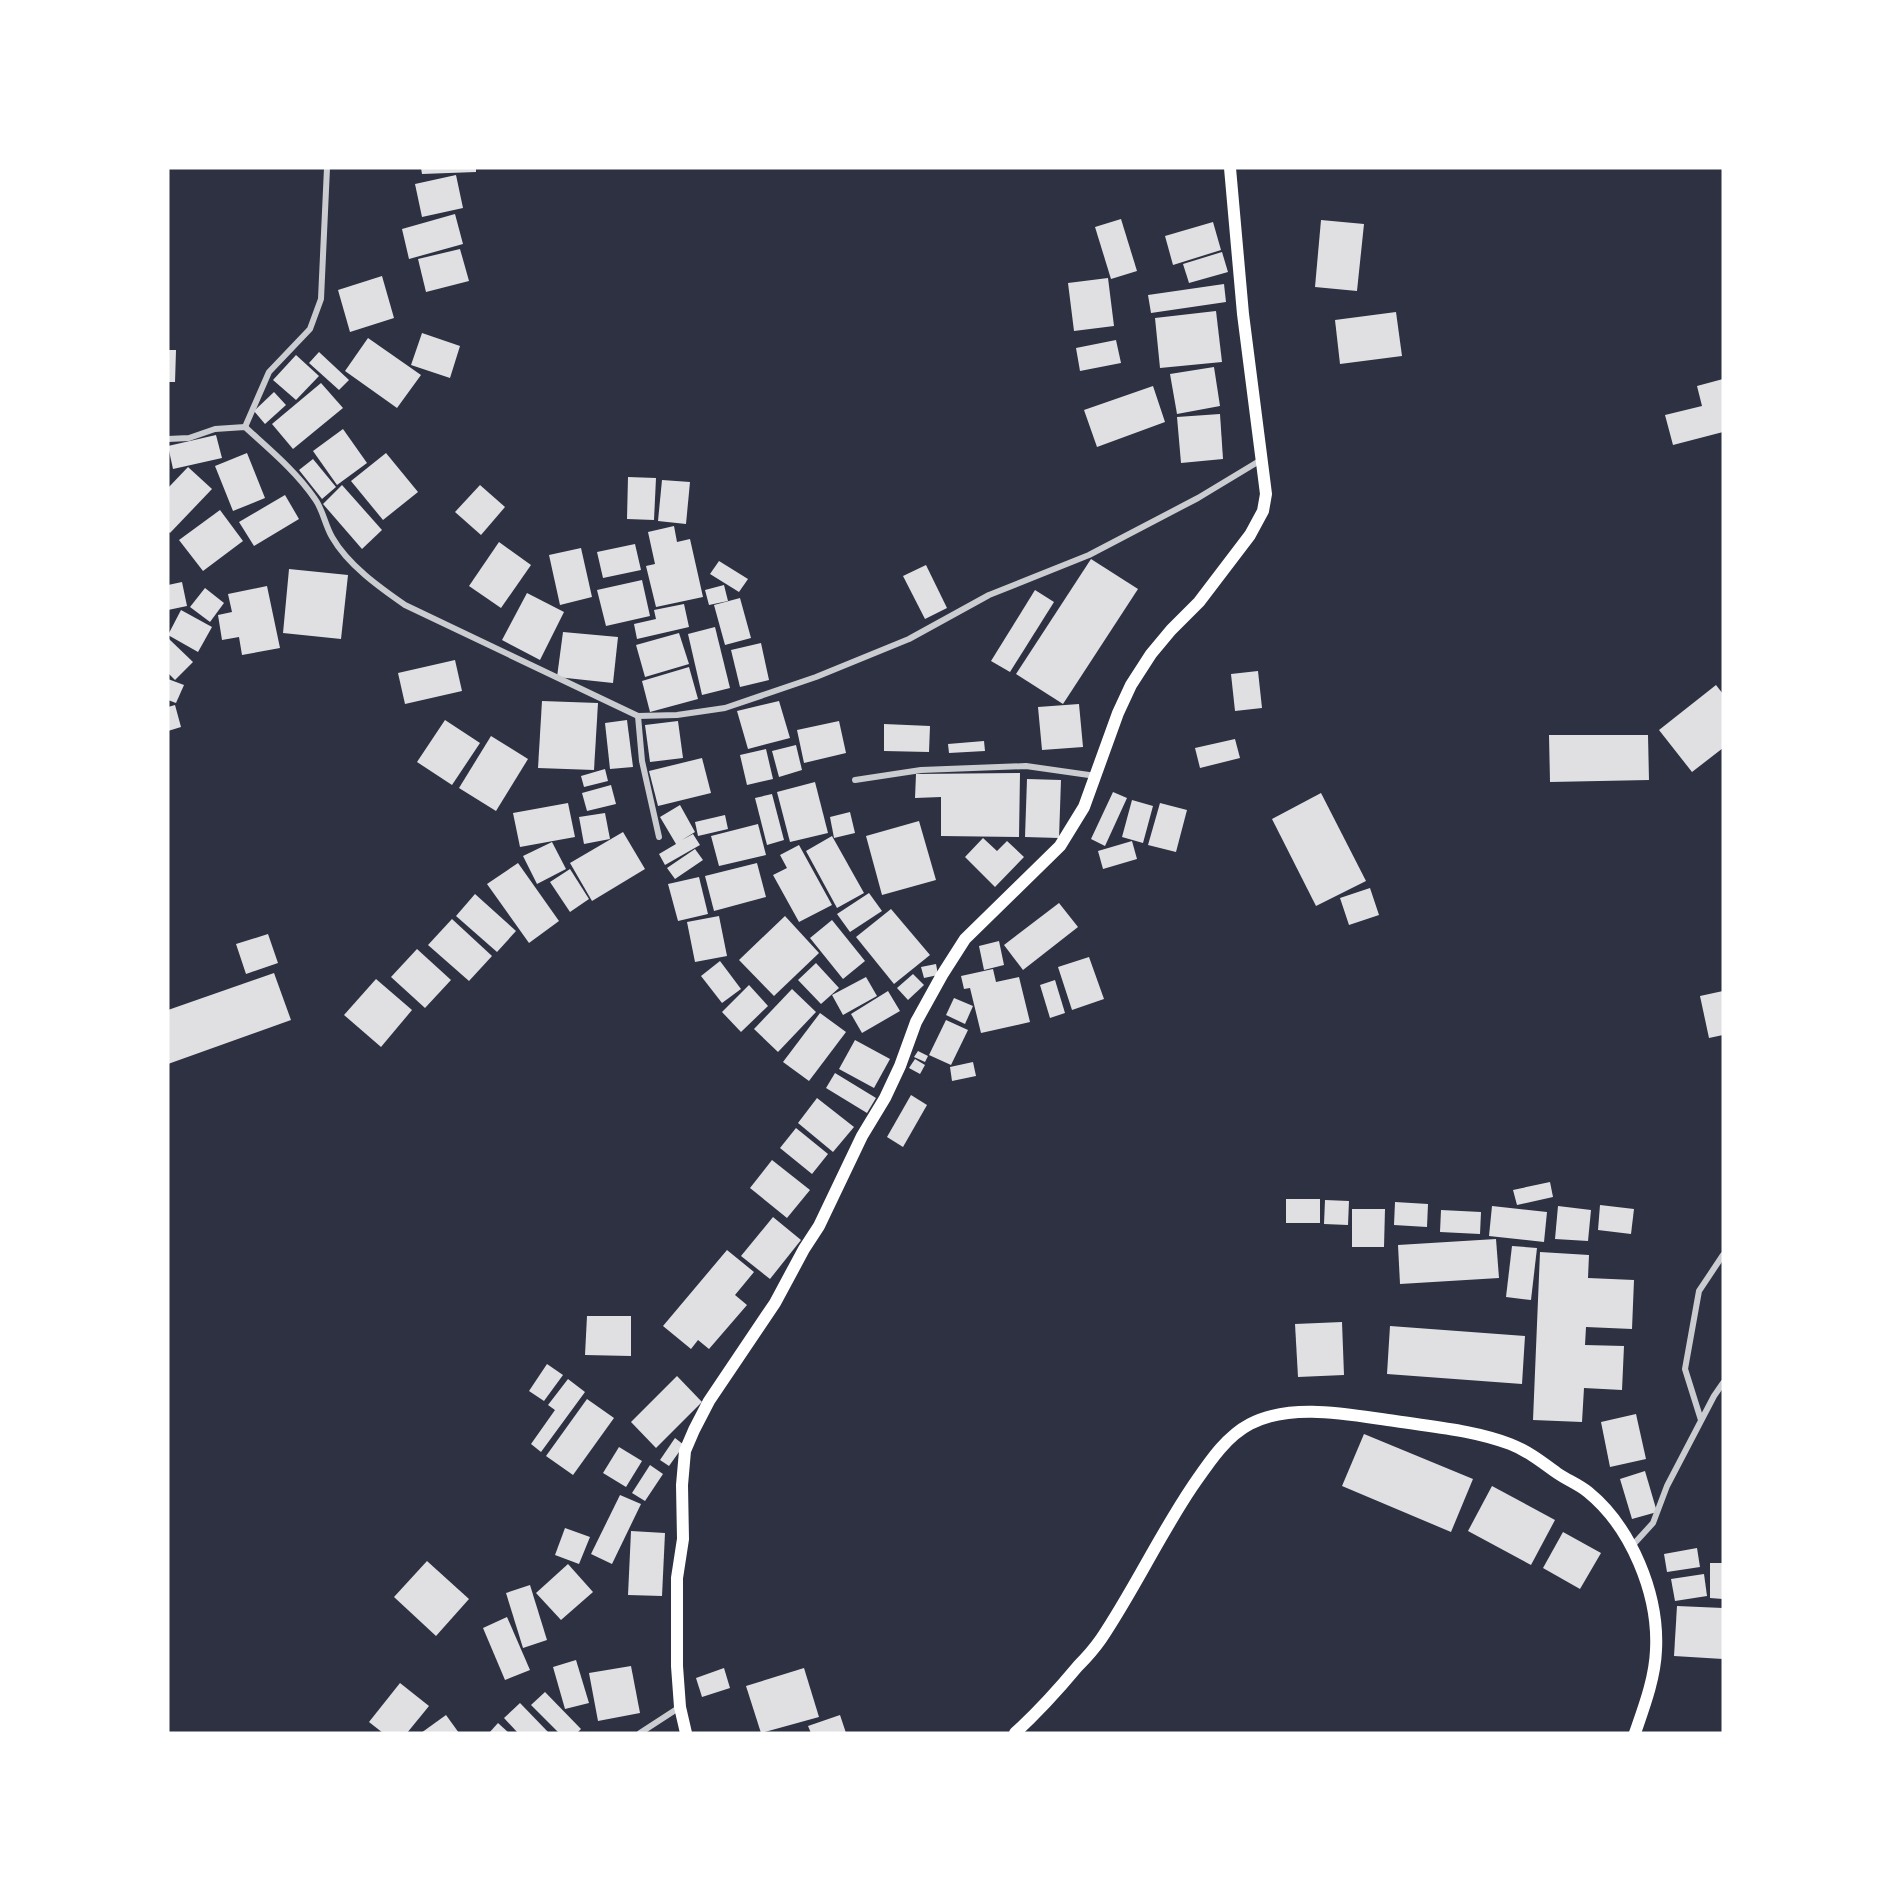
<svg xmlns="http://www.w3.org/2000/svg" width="1891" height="1901" font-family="'IBM Plex Sans',sans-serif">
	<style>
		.building { fill: #e0e0e3 }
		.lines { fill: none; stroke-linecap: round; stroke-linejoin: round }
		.minor { stroke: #caccd0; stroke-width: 6 }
		.secondary { stroke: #fff; stroke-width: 12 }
	</style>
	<rect width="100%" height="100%" fill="#2d3142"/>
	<!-- building -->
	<g class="building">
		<polygon points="421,168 476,168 476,172 422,174"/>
		<polygon points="456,175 463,208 422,217 415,184"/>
		<polygon points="455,214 463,244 409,259 402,229"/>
		<polygon points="1121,219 1137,271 1111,279 1095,227"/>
		<polygon points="1321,220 1364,224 1357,291 1315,287"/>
		<polygon points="1213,222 1221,250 1173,265 1165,236"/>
		<polygon points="460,249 469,281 426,292 418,259"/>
		<polygon points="1222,252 1228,272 1189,283 1183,264"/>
		<polygon points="382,276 394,318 350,332 338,290"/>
		<polygon points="1108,278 1114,326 1074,331 1068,283"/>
		<polygon points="1224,284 1226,302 1151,313 1148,295"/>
		<polygon points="1216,311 1222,362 1160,368 1155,318"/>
		<polygon points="1396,312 1402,356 1340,364 1335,320"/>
		<polygon points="422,333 460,346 450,378 411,365"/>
		<polygon points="368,338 421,375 397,408 345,371"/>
		<polygon points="1116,340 1121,363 1080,371 1076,348"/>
		<polygon points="168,350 176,350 175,382 168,382"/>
		<polygon points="319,352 349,380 339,390 309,363"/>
		<polygon points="296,355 319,376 296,400 273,380"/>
		<polygon points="1214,367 1220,406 1177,414 1170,374"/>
		<polygon points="1723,379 1723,432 1673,445 1665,415 1702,406 1697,386"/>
		<polygon points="321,383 343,408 293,449 272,424"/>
		<polygon points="1153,386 1165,422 1097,447 1084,410"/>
		<polygon points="274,392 286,405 265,424 254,411"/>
		<polygon points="1220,414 1223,459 1181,463 1177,417"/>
		<polygon points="343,429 367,463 337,485 313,451"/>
		<polygon points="216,435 222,458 173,469 168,446"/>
		<polygon points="247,453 265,498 233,511 215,466"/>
		<polygon points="386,453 418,492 383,520 351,481"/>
		<polygon points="313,459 336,487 322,499 299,470"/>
		<polygon points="188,467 212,489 170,533 168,531 168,488"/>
		<polygon points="628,477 656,478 654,520 627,519"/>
		<polygon points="662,480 690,482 686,524 658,521"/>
		<polygon points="342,485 382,530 362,549 323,504"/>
		<polygon points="480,485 505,507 481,535 455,512"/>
		<polygon points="285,495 299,519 254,546 239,522"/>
		<polygon points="220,510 243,541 203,571 179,540"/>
		<polygon points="674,526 677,542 690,539 703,597 656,607 646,566 655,564 648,532"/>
		<polygon points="499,542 531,565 501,608 469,586"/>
		<polygon points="635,544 641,570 603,578 597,552"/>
		<polygon points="581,548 592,597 560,605 549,555"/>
		<polygon points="1091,559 1138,589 1063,704 1016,674"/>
		<polygon points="719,561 748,579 739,592 710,574"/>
		<polygon points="926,565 947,608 925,619 903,576"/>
		<polygon points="289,569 348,575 341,639 283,633"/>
		<polygon points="642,580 650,616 606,626 597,590"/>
		<polygon points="182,582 187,606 168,610 168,585"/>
		<polygon points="724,585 728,601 709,605 705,590"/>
		<polygon points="267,586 280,648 242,655 239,637 222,640 218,615 232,612 228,594"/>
		<polygon points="205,588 224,603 210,622 190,607"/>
		<polygon points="1035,590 1054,602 1010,672 991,661"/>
		<polygon points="527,593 564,612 540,660 502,640"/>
		<polygon points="740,598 751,638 725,645 714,605"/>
		<polygon points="684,604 689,627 637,639 634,624 656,619 654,610"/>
		<polygon points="181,610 212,627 198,652 168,635"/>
		<polygon points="715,627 730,688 702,695 688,634"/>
		<polygon points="563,632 618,637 613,683 557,677"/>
		<polygon points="679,633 689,664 645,677 636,645"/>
		<polygon points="168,638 193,662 175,680 168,673"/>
		<polygon points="761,643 769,680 740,687 731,650"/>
		<polygon points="455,660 462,691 405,704 398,673"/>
		<polygon points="689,667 698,699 650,712 642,681"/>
		<polygon points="1258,671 1262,708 1235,711 1231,674"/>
		<polygon points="168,679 184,685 176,703 168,700"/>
		<polygon points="1716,685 1723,694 1723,748 1692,772 1659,730"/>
		<polygon points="542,701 598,703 594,770 538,768"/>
		<polygon points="779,701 790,738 748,749 737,711"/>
		<polygon points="1079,704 1083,747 1042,750 1038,707"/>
		<polygon points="175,705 181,727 168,731 168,707"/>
		<polygon points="445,720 480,743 452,785 417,762"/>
		<polygon points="627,720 633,767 610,769 605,723"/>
		<polygon points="678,721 683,758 650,762 645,725"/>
		<polygon points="839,721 846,753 804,763 797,730"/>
		<polygon points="884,724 930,726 929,752 884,751"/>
		<polygon points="1549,735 1648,735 1649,780 1550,782"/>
		<polygon points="491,736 528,759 496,811 459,788"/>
		<polygon points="1235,739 1240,758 1200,768 1195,748"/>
		<polygon points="984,741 985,751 949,753 948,744"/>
		<polygon points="796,745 802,770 779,777 772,751"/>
		<polygon points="766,749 773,779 747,785 740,755"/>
		<polygon points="702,758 711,793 658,806 649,771"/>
		<polygon points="605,769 608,781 584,787 581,776"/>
		<polygon points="1020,773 1019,837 941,836 941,797 915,798 916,774"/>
		<polygon points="1027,779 1061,780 1059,838 1025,837"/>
		<polygon points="815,782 828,833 790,842 777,792"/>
		<polygon points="611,785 616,804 587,811 582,793"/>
		<polygon points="1113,792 1127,798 1105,846 1091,839"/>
		<polygon points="1321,793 1366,881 1316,906 1272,819"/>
		<polygon points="772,794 784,840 767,845 755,798"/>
		<polygon points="1132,800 1153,806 1143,843 1122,837"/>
		<polygon points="568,803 575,837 520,847 513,813"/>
		<polygon points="1160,803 1187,810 1176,852 1148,845"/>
		<polygon points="680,805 695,832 682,840 693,834 700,845 665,865 659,854 676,844 660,817"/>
		<polygon points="850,812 855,833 834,838 830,817"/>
		<polygon points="605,813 610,839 584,844 579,817"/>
		<polygon points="725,815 728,829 698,836 695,822"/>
		<polygon points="919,821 936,880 882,895 866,836"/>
		<polygon points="758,824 766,855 719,866 711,836"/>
		<polygon points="623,832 645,869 592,901 570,863"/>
		<polygon points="832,836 864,893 837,908 806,851"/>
		<polygon points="983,838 997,851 1007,841 1024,857 995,887 965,857"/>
		<polygon points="1132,841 1137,859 1103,869 1098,851"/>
		<polygon points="552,842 566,869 537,884 523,856"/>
		<polygon points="799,845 832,905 799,922 773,875 787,868 780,855"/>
		<polygon points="695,849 703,860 675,879 667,868"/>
		<polygon points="518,863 559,921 529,943 487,884"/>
		<polygon points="757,863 766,897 714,911 705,876"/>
		<polygon points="570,869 589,899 570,912 550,882"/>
		<polygon points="699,877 708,914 678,921 668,884"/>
		<polygon points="1370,888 1379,915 1349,925 1340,898"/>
		<polygon points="869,893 882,911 850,932 837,914"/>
		<polygon points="475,894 516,931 497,952 456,916"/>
		<polygon points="1059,903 1078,927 1023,970 1004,945"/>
		<polygon points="891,909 930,955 894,984 856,937"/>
		<polygon points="719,916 727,956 695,962 687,922"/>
		<polygon points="785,916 819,953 774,996 739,960"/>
		<polygon points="452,919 492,956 469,981 428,945"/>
		<polygon points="832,920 865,961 843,979 810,938"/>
		<polygon points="268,934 278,963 246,974 236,944"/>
		<polygon points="999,941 1004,965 984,970 979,946"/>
		<polygon points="417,949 451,980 425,1008 391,977"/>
		<polygon points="1089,957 1104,999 1072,1010 1058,967"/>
		<polygon points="720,961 741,989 722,1003 701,976"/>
		<polygon points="816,963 839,988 821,1004 798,980"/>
		<polygon points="936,964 938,975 924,978 921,967"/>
		<polygon points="993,969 996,982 1019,977 1030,1022 981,1033 970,988 964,989 961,976"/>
		<polygon points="274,973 291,1020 168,1064 168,1010"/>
		<polygon points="913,974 924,985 908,1000 897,988"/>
		<polygon points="866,977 877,996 843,1015 832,995"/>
		<polygon points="376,979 412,1010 381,1047 344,1015"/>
		<polygon points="1055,980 1065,1013 1050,1018 1040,985"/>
		<polygon points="749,985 768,1006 741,1032 722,1012"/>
		<polygon points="792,989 816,1012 778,1052 754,1029"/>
		<polygon points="888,991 900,1011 862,1033 851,1014"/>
		<polygon points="1723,991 1723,1035 1709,1038 1700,996"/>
		<polygon points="954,998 973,1006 965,1024 946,1015"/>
		<polygon points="820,1013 846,1032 809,1081 783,1062"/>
		<polygon points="946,1020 968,1030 951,1065 929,1055"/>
		<polygon points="855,1040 890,1059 874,1088 839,1069"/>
		<polygon points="918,1051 928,1056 925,1062 914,1057"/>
		<polygon points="915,1059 925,1065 920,1074 909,1068"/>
		<polygon points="973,1062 976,1076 952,1081 950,1067"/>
		<polygon points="835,1073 876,1098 867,1113 826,1088"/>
		<polygon points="911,1095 927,1105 903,1147 887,1137"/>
		<polygon points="817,1098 854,1127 833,1152 798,1123"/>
		<polygon points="796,1128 828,1154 812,1174 780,1148"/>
		<polygon points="772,1160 810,1190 787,1218 750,1188"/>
		<polygon points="1550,1182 1553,1197 1517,1205 1513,1190"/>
		<rect x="1286" y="1199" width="34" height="24"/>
		<polygon points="1325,1200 1349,1201 1348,1225 1324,1224"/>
		<polygon points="1395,1202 1428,1204 1427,1227 1394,1225"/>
		<polygon points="1600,1205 1634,1209 1631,1234 1598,1230"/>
		<polygon points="1492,1206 1547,1212 1544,1242 1489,1236"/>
		<polygon points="1558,1206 1591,1210 1588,1241 1555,1239"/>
		<polygon points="1352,1209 1385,1209 1384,1247 1352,1247"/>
		<polygon points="1441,1210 1481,1212 1480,1234 1440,1232"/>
		<polygon points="773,1217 801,1240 770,1279 741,1256"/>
		<polygon points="1496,1239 1499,1278 1400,1284 1398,1245"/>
		<polygon points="1512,1246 1537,1248 1531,1300 1506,1297"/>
		<polygon points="727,1250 754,1272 735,1295 747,1305 709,1349 698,1340 691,1349 663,1326"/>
		<polygon points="1540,1252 1589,1255 1588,1278 1634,1280 1632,1329 1586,1327 1585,1345 1624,1346 1622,1390 1584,1388 1582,1422 1533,1420"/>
		<polygon points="587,1316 631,1316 631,1356 585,1355"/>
		<polygon points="1342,1322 1344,1375 1298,1377 1295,1324"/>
		<polygon points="1390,1326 1525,1336 1522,1384 1387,1374"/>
		<polygon points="547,1364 563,1375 544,1401 529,1391"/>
		<polygon points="677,1376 702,1402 656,1448 631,1422"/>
		<polygon points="568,1379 585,1392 541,1452 531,1444 555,1410 548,1405"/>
		<polygon points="587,1399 614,1418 573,1475 546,1456"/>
		<polygon points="1636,1414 1646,1459 1610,1467 1601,1422"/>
		<polygon points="1364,1434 1473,1479 1451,1532 1342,1486"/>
		<polygon points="675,1438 684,1445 669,1466 660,1460"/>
		<polygon points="619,1447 642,1461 626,1487 603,1473"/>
		<polygon points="650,1465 663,1474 645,1501 632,1493"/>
		<polygon points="1645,1471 1657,1512 1632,1519 1620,1479"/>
		<polygon points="1492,1486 1555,1520 1531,1565 1468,1531"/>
		<polygon points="620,1495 641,1504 612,1564 591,1554"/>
		<polygon points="565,1528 590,1537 579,1564 555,1555"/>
		<polygon points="631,1531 665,1533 662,1596 628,1595"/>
		<polygon points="1563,1532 1601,1553 1580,1589 1543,1568"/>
		<polygon points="1697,1548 1700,1567 1667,1572 1664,1554"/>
		<polygon points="427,1561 469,1599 436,1636 394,1597"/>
		<polygon points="1710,1563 1723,1563 1723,1599 1710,1598"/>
		<polygon points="568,1564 593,1592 561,1620 536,1593"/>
		<polygon points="1704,1574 1707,1596 1675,1601 1671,1579"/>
		<polygon points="530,1585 547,1640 523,1648 506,1593"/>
		<polygon points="1677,1606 1723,1608 1723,1659 1674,1656"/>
		<polygon points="507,1617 530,1670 505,1680 483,1628"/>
		<polygon points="576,1660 589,1703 565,1709 553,1667"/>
		<polygon points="631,1666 640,1713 598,1721 589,1673"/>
		<polygon points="724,1668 730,1688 702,1697 696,1678"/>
		<polygon points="804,1668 819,1717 761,1733 746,1686"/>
		<polygon points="400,1683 429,1706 407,1733 383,1733 369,1722"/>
		<polygon points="545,1692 581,1729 577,1733 559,1733 531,1705"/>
		<polygon points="520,1703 549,1733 518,1733 504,1718"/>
		<polygon points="446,1715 459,1733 421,1733"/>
		<polygon points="840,1715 846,1733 811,1733 808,1726"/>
		<polygon points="498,1723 509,1733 489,1733"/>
	</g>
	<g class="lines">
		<!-- minor -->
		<g class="minor">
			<polyline points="245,427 269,372 310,329 321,299 327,168"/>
			<path d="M168,439l21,-1 26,-9 30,-2c24,22 51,44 70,72 8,11 10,26 17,38 16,28 47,50 73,68l233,111 39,-1 48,-7 91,-31 93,-38 80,-44 100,-40 109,-57 63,-38"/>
			<polyline points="638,716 642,761 659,837"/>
			<polyline points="855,780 921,770 1026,766 1096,776"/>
			<polyline points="1701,1420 1685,1369 1699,1291 1723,1255"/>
			<polyline points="1632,1546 1653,1523 1667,1486 1714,1396 1723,1383"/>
			<polyline points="640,1733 680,1707"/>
		</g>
		<!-- secondary -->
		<g class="secondary">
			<polyline points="686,1733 680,1707 677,1666 677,1578 683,1539 682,1485 685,1451 694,1430 709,1401 775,1303 804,1249 819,1226 862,1136 885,1098 900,1066 916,1022 942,975 965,939 1060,846 1084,807 1118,713 1131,685 1151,654 1171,630 1199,602 1250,535 1263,511 1266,494 1243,314 1230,168"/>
			<path d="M1015,1733c23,-21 43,-43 63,-67 8,-8 16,-17 23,-27 33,-49 58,-103 91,-152 16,-23 33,-50 58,-63 42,-22 101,-9 145,-3 38,6 78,9 115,23 18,7 32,18 47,29 10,7 21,11 31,19 43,35 71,102 68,158 -1,28 -12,57 -21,83"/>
		</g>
	</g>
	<!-- border -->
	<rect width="1891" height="1901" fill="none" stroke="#ffffff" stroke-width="339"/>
</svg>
